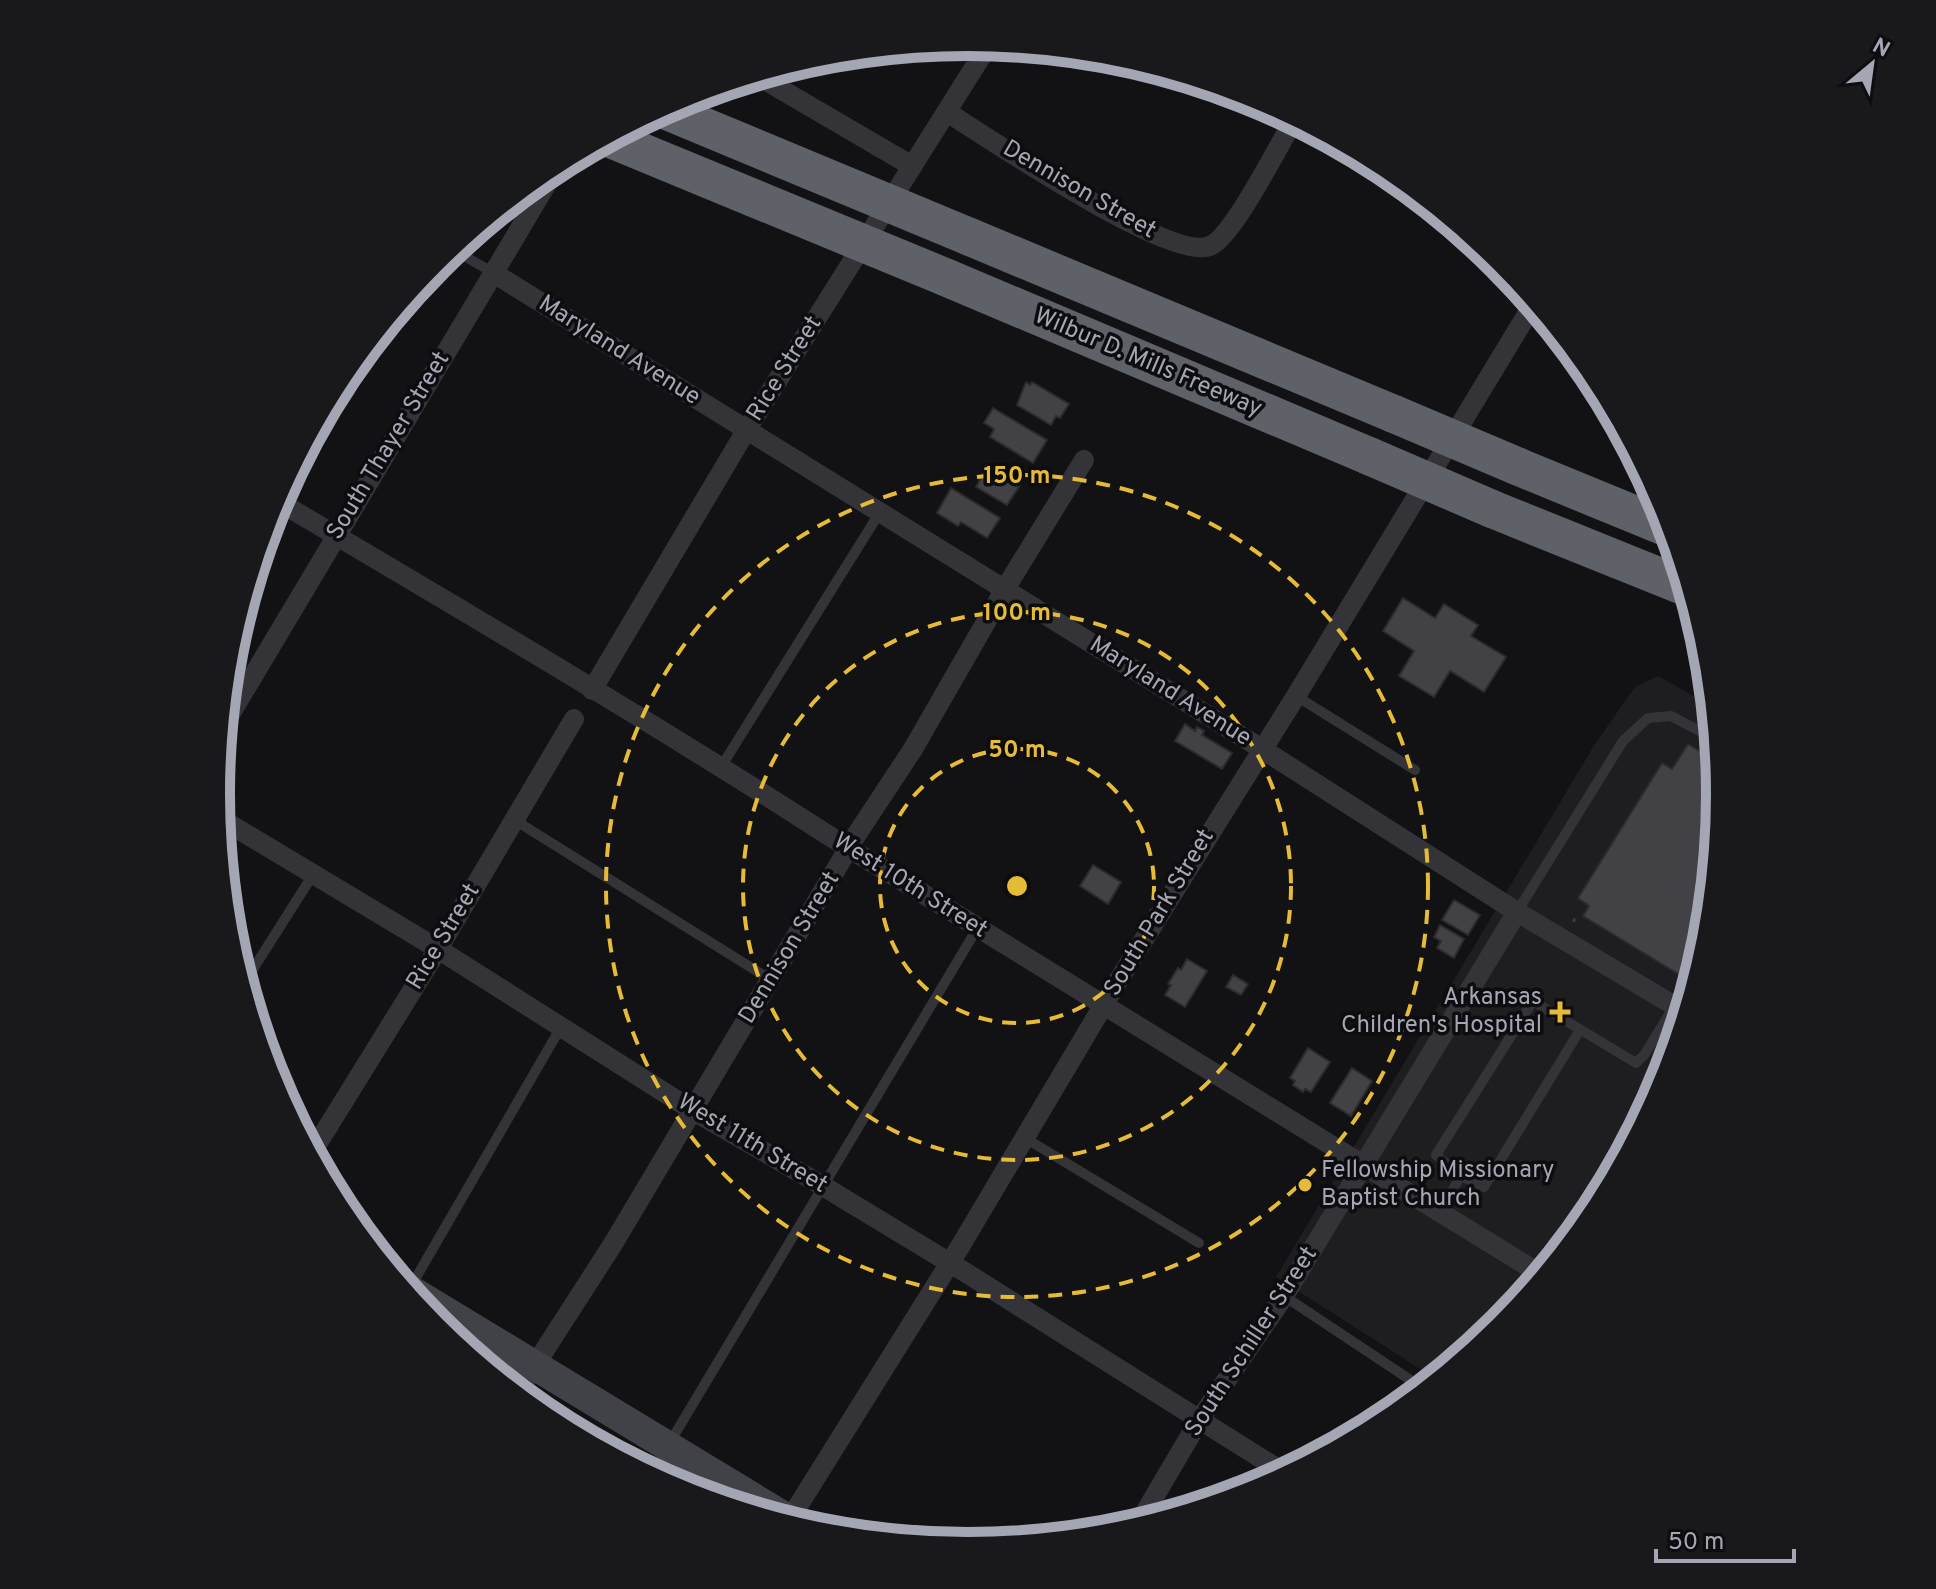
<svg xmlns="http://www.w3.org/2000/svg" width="1936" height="1589" font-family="Overpass,sans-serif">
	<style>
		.built { fill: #1e1e20 }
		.building { fill: #414146; stroke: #2c2c2f; stroke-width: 2 }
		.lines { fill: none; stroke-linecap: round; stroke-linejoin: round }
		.path { stroke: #393a3e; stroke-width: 3; stroke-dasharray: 4 6; stroke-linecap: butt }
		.lane { stroke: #333338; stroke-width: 10 }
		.street { stroke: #333338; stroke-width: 20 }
		.secondary { stroke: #414247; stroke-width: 30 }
		.highway { stroke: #5f6168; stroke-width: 38 }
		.highway-bridge { stroke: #5f6168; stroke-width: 38 }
		.ring { fill: none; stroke: #e5bb37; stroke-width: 4; stroke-dasharray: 14 10 }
		.poi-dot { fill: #e5bb37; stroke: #0d0c0e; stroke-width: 3 }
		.labels { text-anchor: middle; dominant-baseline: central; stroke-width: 7; stroke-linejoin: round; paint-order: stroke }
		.street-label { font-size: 24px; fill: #a4a7b3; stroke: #0d0c0e }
		.poi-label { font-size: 24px; fill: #a4a7b3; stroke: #0d0c0e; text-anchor: end }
		.rim { fill: none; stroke: #a4a7b3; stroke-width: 10 }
		.centre { fill: #e5bb37; stroke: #0d0c0e; stroke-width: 4 }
		.ring-label { font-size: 24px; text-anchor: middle; font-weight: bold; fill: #e5bb37; stroke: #0d0c0e; stroke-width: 7; stroke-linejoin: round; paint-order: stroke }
	</style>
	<rect width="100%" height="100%" fill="#121113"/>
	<!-- built -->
	<polygon class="built" points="1658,676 1712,706 1720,795 1706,942 1663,1083 1593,1213 1500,1327 1436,1379 1276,1277 1595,744 1635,687"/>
	<!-- building -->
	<g class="building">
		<polygon points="1026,382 1030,385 1032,382 1069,404 1060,418 1056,416 1051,425 1017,405"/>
		<polygon points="993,408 1047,440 1033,463 990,437 994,429 984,423"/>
		<polygon points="990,463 1022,482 1007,505 976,487"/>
		<polygon points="951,488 1000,518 987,538 961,522 958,526 937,513"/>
		<polygon points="1403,598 1435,618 1444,604 1478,625 1471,636 1506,657 1484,692 1450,671 1434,697 1399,676 1414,651 1383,631"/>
		<polygon points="1185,724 1195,731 1197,727 1204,731 1202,735 1232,753 1222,769 1175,741"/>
		<polygon points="1688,744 1717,762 1720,795 1706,942 1693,983 1583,916 1589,906 1578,898 1662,763 1672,769"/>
		<polygon points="1093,865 1121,882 1108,904 1080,886"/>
		<polygon points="1454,900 1480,915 1468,935 1442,920"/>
		<polygon points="1440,925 1464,939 1454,958 1437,948 1441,941 1434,937"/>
		<polygon points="1187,959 1207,971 1185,1007 1165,995 1171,985 1168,984 1178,968 1181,970"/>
		<polygon points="1233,975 1248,984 1241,995 1226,987"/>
		<polygon points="1308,1048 1330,1062 1311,1092 1305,1089 1303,1092 1293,1085 1295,1081 1290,1078"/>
		<polygon points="1352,1068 1372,1081 1351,1116 1330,1103"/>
	</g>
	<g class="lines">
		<!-- path -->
		<polyline class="path" points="1573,922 1578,914"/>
		<!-- lane -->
		<g class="lane">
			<polyline points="452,249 492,272"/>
			<polyline points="1296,696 1415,770"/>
			<polyline points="721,767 880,512"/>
			<polyline points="513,819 771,980"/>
			<polyline points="1517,912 1623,741 1648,718 1671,716 1715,739"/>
			<polyline points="243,985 314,873"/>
			<polyline points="1580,1030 1484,1187 1461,1176 1436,1155 1533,1001 1636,1063 1645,1054 1674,1006"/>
			<polyline points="1025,1138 1199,1243"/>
			<polyline points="1439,1212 1461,1176"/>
			<polyline points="410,1288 561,1027"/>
			<polyline points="1284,1296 1424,1389"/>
			<polyline points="669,1444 978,927"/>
		</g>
		<!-- street -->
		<g class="street">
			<polyline points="758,76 912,166"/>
			<path d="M947,112c41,26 224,150 263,134 23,-9 69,-102 84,-126"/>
			<polyline points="492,272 1262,749 1517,912 1685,1012"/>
			<path d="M276,500c186,110 373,220 555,337l711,438"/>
			<polyline points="592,690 747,429 984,52"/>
			<polyline points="222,728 558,165"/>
			<polyline points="218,817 438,949 692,1110 823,1186 968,1274 1286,1474"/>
			<polyline points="311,1154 438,949 574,719"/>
			<polyline points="517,1393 613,1244 857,834 913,749 1005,589 1084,460"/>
			<polyline points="788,1522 961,1245 1113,989 1296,696 1534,303"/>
			<polyline points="1137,1526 1200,1419 1284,1296 1517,912"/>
		</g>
		<!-- secondary -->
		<polyline class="secondary" points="402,1285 798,1525"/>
		<!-- highway -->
		<g class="highway">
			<polyline points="970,237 1394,414"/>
			<polyline points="945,277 1369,456"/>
			<polyline points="1519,467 1670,529"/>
			<polyline points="1492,509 1688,588"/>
		</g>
		<!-- highway-bridge -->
		<g class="highway-bridge">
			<polyline points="662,109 970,237"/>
			<polyline points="608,138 945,277"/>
			<polyline points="1394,414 1519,467"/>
			<polyline points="1369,456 1492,509"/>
		</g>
	</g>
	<!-- distance rings -->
	<g class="ring">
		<circle cx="1017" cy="886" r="137"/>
		<circle cx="1017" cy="886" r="274"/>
		<circle cx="1017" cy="886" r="411"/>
	</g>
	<!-- markers -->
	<g class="poi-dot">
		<path d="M1556 1000h8v8h8v8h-8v8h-8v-8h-8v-8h8z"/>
		<circle cx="1305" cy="1185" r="8"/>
	</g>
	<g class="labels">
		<!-- street labels -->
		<g class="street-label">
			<text transform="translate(1079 190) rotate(30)">Dennison Street</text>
			<text transform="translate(619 351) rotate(32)">Maryland Avenue</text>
			<text transform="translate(1148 363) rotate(23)">Wilbur D. Mills Freeway</text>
			<text transform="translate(785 369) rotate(-58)">Rice Street</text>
			<text transform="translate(389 446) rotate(-59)">South Thayer Street</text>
			<text transform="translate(1170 692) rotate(32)">Maryland Avenue</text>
			<text transform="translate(910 886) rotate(32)">West 10th Street</text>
			<text transform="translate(1160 913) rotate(-59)">South Park Street</text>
			<text transform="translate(444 937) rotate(-59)">Rice Street</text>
			<text transform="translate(790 948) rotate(-59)">Dennison Street</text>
			<text transform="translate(752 1144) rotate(31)">West 11th Street</text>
			<text transform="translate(1252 1342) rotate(-57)">South Schiller Street</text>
		</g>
		<!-- poi labels -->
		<g class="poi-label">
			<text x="1542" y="998">Arkansas<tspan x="1542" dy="28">Children's Hospital</tspan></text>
			<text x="1321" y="1171" text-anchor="start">Fellowship Missionary<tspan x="1321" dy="28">Baptist Church</tspan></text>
		</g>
	</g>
	<!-- crop -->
	<path d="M0 0H1936V1589H0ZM230 794a738 738 0 1 1 1476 0a738 738 0 1 1-1476 0Z" fill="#19181b" fill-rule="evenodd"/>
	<path class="rim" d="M230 794a738 738 0 1 1 1476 0a738 738 0 1 1-1476 0Z"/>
	<circle cx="1017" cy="886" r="12" class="centre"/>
	<g class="ring-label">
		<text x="1017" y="483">150 m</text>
		<text x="1017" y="620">100 m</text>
		<text x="1017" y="757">50 m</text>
	</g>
	<!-- north arrow -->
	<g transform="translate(1872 64) rotate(29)" stroke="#0d0c0e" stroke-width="6" paint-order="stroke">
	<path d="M0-6L14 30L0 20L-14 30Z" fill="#a4a7b3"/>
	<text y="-12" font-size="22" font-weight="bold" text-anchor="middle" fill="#a4a7b3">N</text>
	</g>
	<!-- scale -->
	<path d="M1656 1549v12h138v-12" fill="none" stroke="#a4a7b3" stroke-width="4"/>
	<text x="1668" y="1549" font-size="24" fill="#a4a7b3" stroke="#0d0c0e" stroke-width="6" paint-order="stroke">50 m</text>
</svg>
